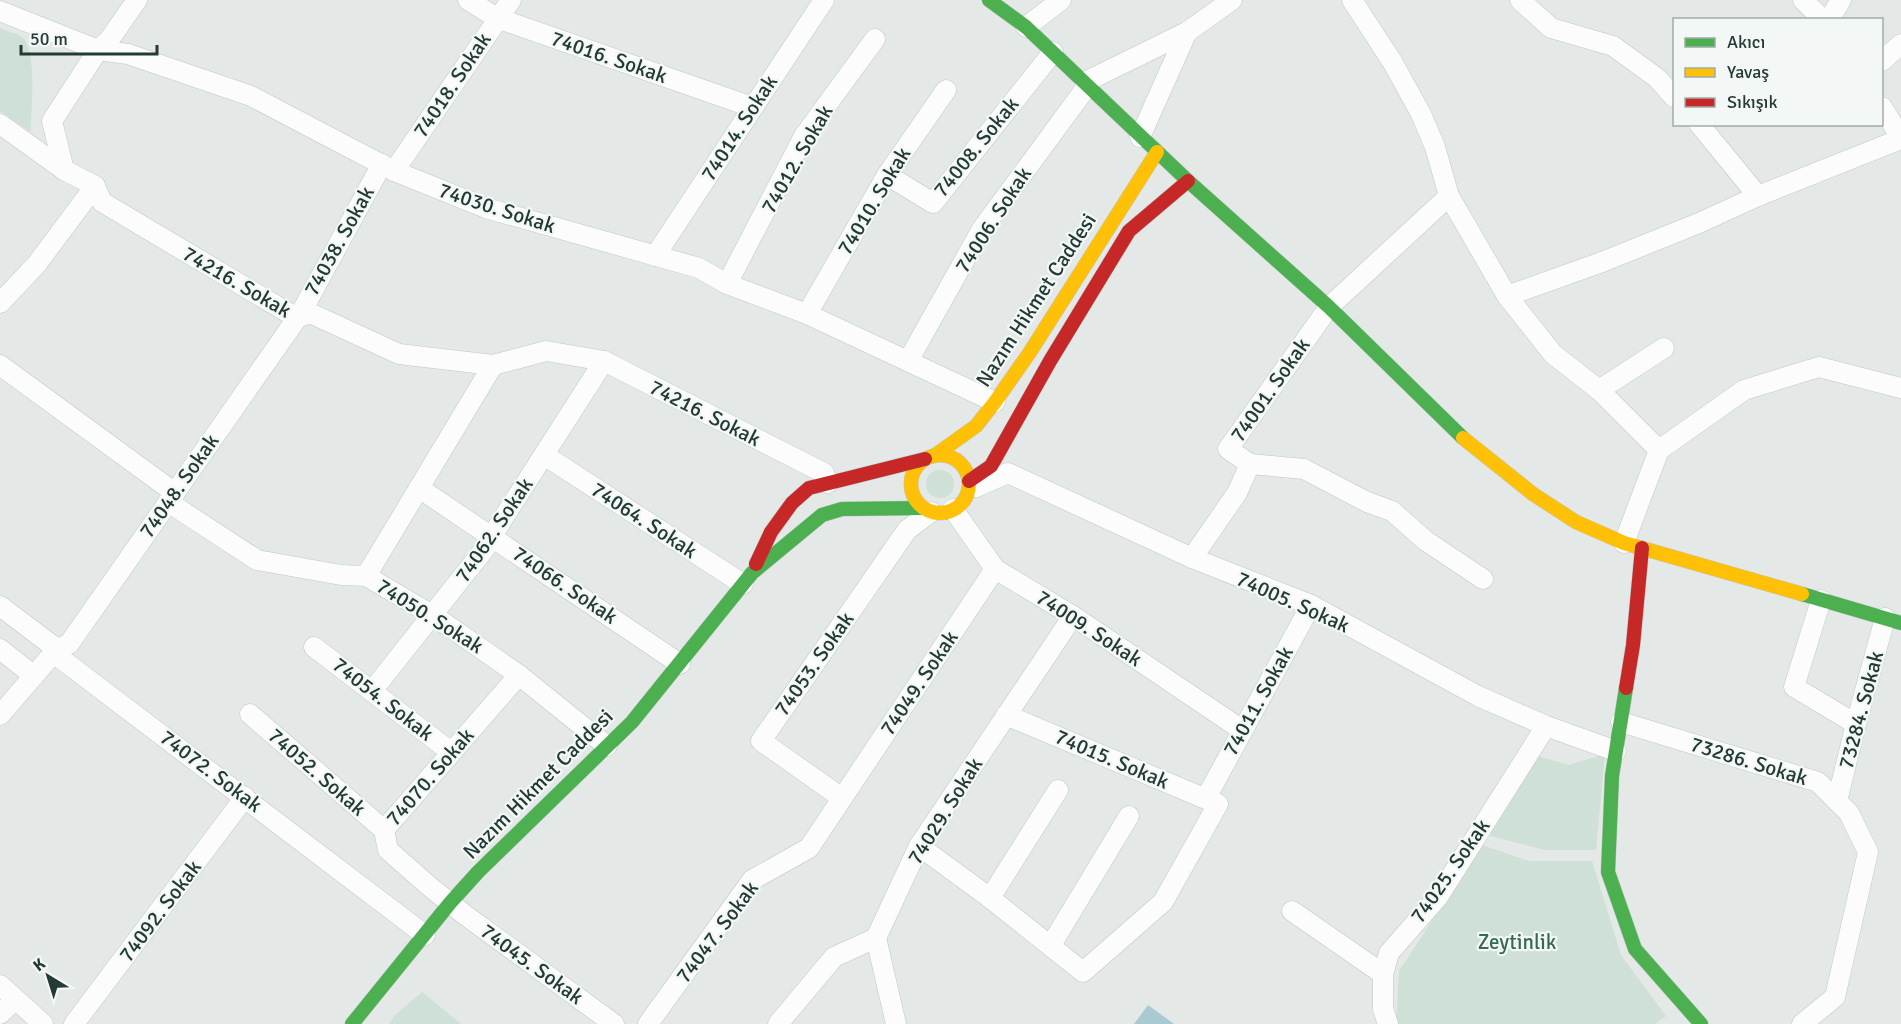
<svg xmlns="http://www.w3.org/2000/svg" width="1901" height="1024" font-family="Signika,sans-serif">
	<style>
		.green { fill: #cfe0d6 }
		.water { fill: #aacad3 }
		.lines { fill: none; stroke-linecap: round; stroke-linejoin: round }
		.street-casing { stroke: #c1c6c4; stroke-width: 21 }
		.fast-casing { stroke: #c0c6c4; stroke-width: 15 }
		.slow-casing { stroke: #c0c6c4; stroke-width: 15 }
		.jam-casing { stroke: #c0c6c4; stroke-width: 15 }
		.street { stroke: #fbfcfb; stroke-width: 20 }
		.fast { stroke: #4caf50; stroke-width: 14 }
		.slow { stroke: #ffc107; stroke-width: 14 }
		.jam { stroke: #c62828; stroke-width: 14 }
		.labels { text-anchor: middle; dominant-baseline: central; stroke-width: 4.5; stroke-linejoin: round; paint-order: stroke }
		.street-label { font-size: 21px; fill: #243a36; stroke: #f3f8f6 }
		.park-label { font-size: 21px; fill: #336c4e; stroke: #f3f8f6 }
	</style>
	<rect width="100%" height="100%" fill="#e4e9e7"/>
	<!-- green -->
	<g class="green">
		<path d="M0,28c6,3 16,5 22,9 16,13 9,75 9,95l-31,-21z"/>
		<circle cx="940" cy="484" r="14"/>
		<polygon points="1605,754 1596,850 1545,850 1487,835 1534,755 1569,765"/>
		<polygon points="1482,845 1529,861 1592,861 1621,955 1666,1016 1655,1024 1396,1024 1399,971"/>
		<polygon points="422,992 461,1024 389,1024 395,1015"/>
	</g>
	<!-- water -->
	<polygon class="water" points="1148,1005 1174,1024 1134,1024"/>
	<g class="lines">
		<!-- street casing -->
		<g class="street-casing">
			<g id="street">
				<polyline points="468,0 497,18 752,107"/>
				<polyline points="1352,0 1393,63 1421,114 1435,147 1449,196 1507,296 1553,354 1599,390 1659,450 1624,543"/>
				<polyline points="1520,0 1551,28 1613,46 1657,78 1674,97"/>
				<polyline points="1803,0 1823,20"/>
				<polyline points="0,11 98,50 128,54 251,96 394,171 486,208 699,268 727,284 807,314 995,402"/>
				<polyline points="1829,20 1841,0"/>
				<polyline points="1026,27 1061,0"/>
				<polyline points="1882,61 1901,44"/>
				<polyline points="1085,82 1187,32 1232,0"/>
				<polyline points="1882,107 1901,138"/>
				<polyline points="0,124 64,170 95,186 102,202 297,318 310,313 399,354 493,365 546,351 604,361 824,473 828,483"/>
				<polyline points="1699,124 1758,196"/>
				<polyline points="1140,137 1187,32"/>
				<polyline points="64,170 52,121 98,50 109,40 137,0"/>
				<polyline points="394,171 511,0"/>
				<polyline points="887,175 933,203 1053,52"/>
				<polyline points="655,256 824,0"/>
				<polyline points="727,284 804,136 875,39"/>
				<polyline points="1507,296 1602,262 1699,223 1758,196 1901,139"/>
				<polyline points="0,303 36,265 95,186"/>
				<polyline points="807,314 887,175 946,90"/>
				<polyline points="908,361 982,229 1088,85"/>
				<polyline points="0,365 175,493"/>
				<polyline points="1599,390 1664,348"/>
				<polyline points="1659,450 1744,390 1819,367 1901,388"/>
				<polyline points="544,455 743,584"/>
				<polyline points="1250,464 1304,469 1367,502 1392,511 1426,541 1483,579"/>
				<polyline points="976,487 1008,473 1192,558 1311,605 1478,696 1546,726 1616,751"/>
				<polyline points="419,488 680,664"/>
				<polyline points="168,502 257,560 341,575 366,576 434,616 519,675 607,746"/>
				<polyline points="953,509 995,569 1073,616 1242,730"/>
				<polyline points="1192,558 1237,493 1250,464 1228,449 1329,307 1449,196"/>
				<polyline points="366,576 493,365"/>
				<polyline points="1821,600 1794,687 1856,724"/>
				<polyline points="0,606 57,649 60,658 425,935"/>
				<polyline points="314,647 451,752"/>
				<polyline points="0,649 34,676"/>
				<polyline points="519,675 384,830 388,850 429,886 465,915 614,1024"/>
				<polyline points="372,691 494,537 495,531 604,361"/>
				<polyline points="250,714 384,830"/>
				<polyline points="0,715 57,649 69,644 302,311 382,164"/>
				<polyline points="1621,722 1818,782 1849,813 1868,852 1835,997 1802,1024"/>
				<polyline points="842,798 761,741 907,530 931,512"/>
				<polyline points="1206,798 1311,605"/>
				<polyline points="1837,801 1856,724 1885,618"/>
				<polyline points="919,846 990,898 1083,972 1163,902 1218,804 1006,715"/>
				<polyline points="990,898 1058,790"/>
				<polyline points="1292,911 1383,974"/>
				<polyline points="1051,945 1129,816"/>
				<polyline points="0,985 43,1024"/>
				<polyline points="0,1014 15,1000"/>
				<polyline points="74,1024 245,797"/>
				<polyline points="648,1024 752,880 809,848 995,569"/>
				<polyline points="778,1024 834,957 876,938"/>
				<polyline points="896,1024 876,938 919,846 1073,616"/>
				<polyline points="1388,1024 1383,1009 1383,974 1389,953 1438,897 1546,726"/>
			</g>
		</g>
		<!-- fast casing -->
		<g class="fast-casing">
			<g id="fast">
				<polyline points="989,0 1026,27 1188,181 1329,307 1463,438"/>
				<polyline points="1802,594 1901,623"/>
				<polyline points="1626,688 1612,776 1608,872 1635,949 1701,1024"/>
				<polyline points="352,1024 450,903 478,872 632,722 752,573 822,515 842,509 923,508"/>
			</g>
		</g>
		<!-- slow casing -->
		<g class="slow-casing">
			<g id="slow">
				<polyline points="1463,438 1533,494 1576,522 1624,543 1802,594"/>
				<circle cx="940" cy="484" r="29"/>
				<polyline points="934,456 976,426 995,402 1030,352 1157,152"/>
			</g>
		</g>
		<!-- jam casing -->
		<g class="jam-casing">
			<g id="jam">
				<polyline points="969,481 991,466 1050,361 1129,231 1188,181"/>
				<polyline points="756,564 771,532 792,503 809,488 925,459"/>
				<polyline points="1626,688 1633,645 1642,548"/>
			</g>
		</g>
		<!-- street -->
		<use href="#street" class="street"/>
		<!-- fast -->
		<use href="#fast" class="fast"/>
		<!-- slow -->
		<use href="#slow" class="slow"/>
		<!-- jam -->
		<use href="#jam" class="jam"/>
	</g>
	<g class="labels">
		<!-- street labels -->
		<g class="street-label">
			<text transform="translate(609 57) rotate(19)">74016. Sokak</text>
			<text transform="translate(452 85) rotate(-56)">74018. Sokak</text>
			<text transform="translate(739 128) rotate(-57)">74014. Sokak</text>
			<text transform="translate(976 147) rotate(-51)">74008. Sokak</text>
			<text transform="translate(797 159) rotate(-60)">74012. Sokak</text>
			<text transform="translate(874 201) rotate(-59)">74010. Sokak</text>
			<text transform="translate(497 208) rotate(18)">74030. Sokak</text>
			<text transform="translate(993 220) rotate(-57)">74006. Sokak</text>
			<text transform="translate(339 241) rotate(-61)">74038. Sokak</text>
			<text transform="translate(237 282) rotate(30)">74216. Sokak</text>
			<text transform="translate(1036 300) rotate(-57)">Nazım Hikmet Caddesi</text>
			<text transform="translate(1270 390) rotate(-55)">74001. Sokak</text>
			<text transform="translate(705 413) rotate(27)">74216. Sokak</text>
			<text transform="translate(179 486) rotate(-55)">74048. Sokak</text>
			<text transform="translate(644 520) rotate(33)">74064. Sokak</text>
			<text transform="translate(494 530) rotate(-56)">74062. Sokak</text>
			<text transform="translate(565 585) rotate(34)">74066. Sokak</text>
			<text transform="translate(1293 602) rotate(24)">74005. Sokak</text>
			<text transform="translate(430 616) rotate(32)">74050. Sokak</text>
			<text transform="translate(1089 628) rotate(33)">74009. Sokak</text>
			<text transform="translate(814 664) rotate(-55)">74053. Sokak</text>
			<text transform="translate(919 683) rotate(-56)">74049. Sokak</text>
			<text transform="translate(383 699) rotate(38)">74054. Sokak</text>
			<text transform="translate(1258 701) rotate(-61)">74011. Sokak</text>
			<text transform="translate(1861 710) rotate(-75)">73284. Sokak</text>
			<text transform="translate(1112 759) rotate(23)">74015. Sokak</text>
			<text transform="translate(1749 761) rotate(17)">73286. Sokak</text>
			<text transform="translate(211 771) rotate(37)">74072. Sokak</text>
			<text transform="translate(317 772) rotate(41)">74052. Sokak</text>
			<text transform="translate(430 777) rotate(-49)">74070. Sokak</text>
			<text transform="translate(538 784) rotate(-45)">Nazım Hikmet Caddesi</text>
			<text transform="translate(945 811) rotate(-58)">74029. Sokak</text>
			<text transform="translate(1450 871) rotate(-55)">74025. Sokak</text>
			<text transform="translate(160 911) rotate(-53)">74092. Sokak</text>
			<text transform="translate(717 932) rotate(-53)">74047. Sokak</text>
			<text transform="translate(532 964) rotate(36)">74045. Sokak</text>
		</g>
		<!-- park labels -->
		<g class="park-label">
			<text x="1517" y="942">Zeytinlik</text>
		</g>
	</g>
	<!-- legend -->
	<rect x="1673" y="18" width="210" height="108" fill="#f3f8f6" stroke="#a0aca9" stroke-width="1.5"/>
	<rect x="1685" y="38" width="30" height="9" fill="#4caf50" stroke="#a0aca9" stroke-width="1.5"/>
	<text x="1727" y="48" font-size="18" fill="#243a36">Akıcı</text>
	<rect x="1685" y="68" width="30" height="9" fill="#ffc107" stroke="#a0aca9" stroke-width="1.5"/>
	<text x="1727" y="78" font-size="18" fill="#243a36">Yavaş</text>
	<rect x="1685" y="98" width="30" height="9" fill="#c62828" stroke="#a0aca9" stroke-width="1.5"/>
	<text x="1727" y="108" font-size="18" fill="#243a36">Sıkışık</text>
	<!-- north arrow -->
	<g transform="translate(48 976) rotate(322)" stroke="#f3f8f6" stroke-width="4.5" paint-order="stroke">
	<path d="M0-4.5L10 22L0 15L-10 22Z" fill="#243a36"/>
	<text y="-9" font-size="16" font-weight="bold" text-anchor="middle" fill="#243a36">K</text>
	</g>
	<!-- scale -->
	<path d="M21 45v9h136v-9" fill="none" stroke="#243a36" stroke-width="3"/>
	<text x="30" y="45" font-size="18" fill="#243a36" stroke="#f3f8f6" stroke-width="4.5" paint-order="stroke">50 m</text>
</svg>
